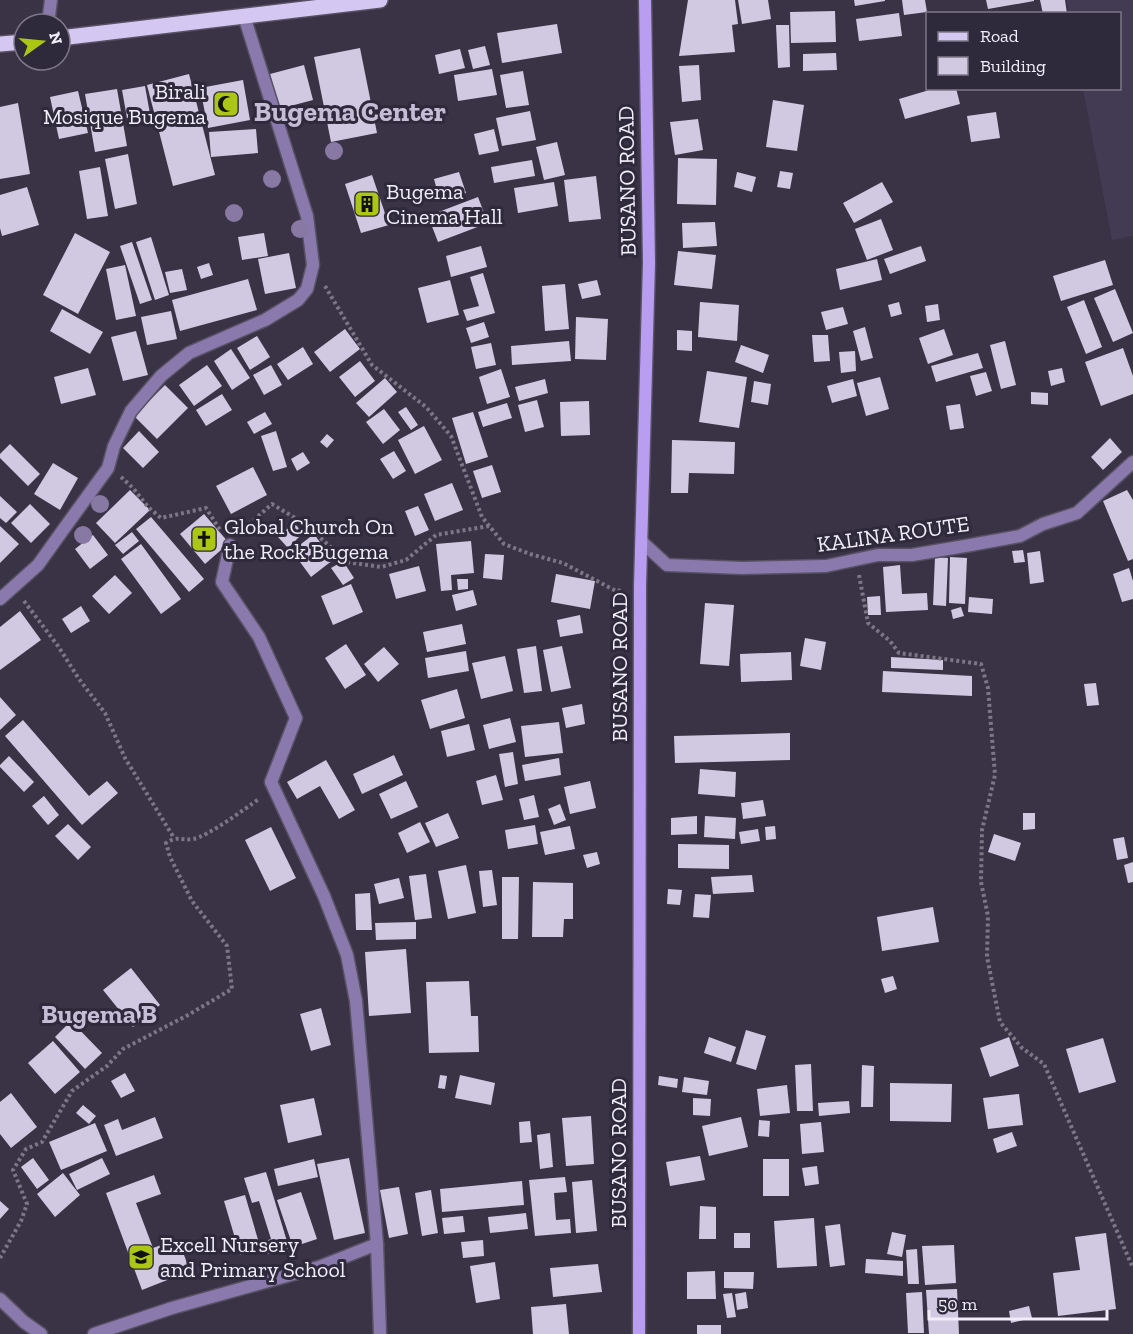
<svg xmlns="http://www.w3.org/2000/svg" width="1133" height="1334" font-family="'Zilla Slab',serif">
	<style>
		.built { fill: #433a53 }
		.building { fill: #d1c9e1 }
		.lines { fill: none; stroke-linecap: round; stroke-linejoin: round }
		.street-casing { stroke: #575163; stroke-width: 15 }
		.secondary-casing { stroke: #575163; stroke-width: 15 }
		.primary-casing { stroke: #575163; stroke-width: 18 }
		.path { stroke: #7c7686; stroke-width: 4; stroke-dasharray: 3 3; stroke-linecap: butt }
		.street { stroke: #8a79ad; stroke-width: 12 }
		.secondary { stroke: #b99df0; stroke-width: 12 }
		.primary { stroke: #d4c7f2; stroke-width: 15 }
		.tree { fill: #8879a4 }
		.labels { text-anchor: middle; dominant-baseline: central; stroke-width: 6; stroke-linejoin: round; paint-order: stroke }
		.poi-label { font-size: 22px; fill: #f1edf9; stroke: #2f293c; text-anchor: start }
		.street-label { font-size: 22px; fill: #f1edf9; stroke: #2f293c }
		.quarter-label { font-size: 26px; font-weight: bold; fill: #c4bdd5; stroke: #2f293c }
		.district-label { font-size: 28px; font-weight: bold; fill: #c4bdd5; stroke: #2f293c }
	</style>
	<rect width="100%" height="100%" fill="#3a3346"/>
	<!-- built -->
	<polygon class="built" points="1067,0 1133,0 1133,236 1112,240 1083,89 1120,88 1120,14 1069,13"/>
	<!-- building -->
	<g class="building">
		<polygon points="688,0 735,0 738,24 732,25 735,52 679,56"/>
		<polygon points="738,0 768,0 771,19 742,24"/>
		<polygon points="854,0 885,0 885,1 855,6"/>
		<polygon points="902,0 925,0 927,12 904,15"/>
		<polygon points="986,0 1034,0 1034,1 988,9"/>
		<polygon points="1040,0 1065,0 1067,14 1043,14"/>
		<polygon points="835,11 836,42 791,43 790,12"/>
		<polygon points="899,13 902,36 859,41 856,19"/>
		<polygon points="557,24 562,53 502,63 497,33"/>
		<polygon points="776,25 789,25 790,67 778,68"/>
		<polygon points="485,46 490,65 473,69 468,50"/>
		<polygon points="360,48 377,133 331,142 314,57"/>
		<polygon points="460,49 465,68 439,74 435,55"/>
		<polygon points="836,53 837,70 803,71 803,54"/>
		<polygon points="304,65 313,100 279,109 270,74"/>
		<polygon points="699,65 701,100 682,102 679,66"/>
		<polygon points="492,69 497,95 458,101 454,75"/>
		<polygon points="523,71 529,105 506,108 500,75"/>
		<polygon points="189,74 215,175 173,186 147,85"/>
		<polygon points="243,80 250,120 208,128 200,88"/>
		<polygon points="145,86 150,114 127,118 122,90"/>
		<polygon points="936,88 956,88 960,104 905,119 899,99"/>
		<polygon points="117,89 127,146 95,152 85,94"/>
		<polygon points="78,91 88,133 59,139 50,97"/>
		<polygon points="773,100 804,105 797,151 766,147"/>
		<polygon points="18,103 30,174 0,179 0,107"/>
		<polygon points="530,111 536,140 502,146 496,118"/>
		<polygon points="996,112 1000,138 971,142 967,116"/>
		<polygon points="698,119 703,150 675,155 670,122"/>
		<polygon points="256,129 258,153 211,157 209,132"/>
		<polygon points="494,129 499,151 479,155 474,134"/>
		<polygon points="557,142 565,175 544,180 536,147"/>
		<polygon points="128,154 137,204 115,209 105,159"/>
		<polygon points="678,158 717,159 716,205 677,204"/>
		<polygon points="532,160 535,176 494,183 491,167"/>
		<polygon points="100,167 108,216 87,219 79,171"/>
		<polygon points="780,171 793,173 790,189 777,187"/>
		<polygon points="459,172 466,193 440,201 434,179"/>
		<polygon points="737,172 756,177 752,192 734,187"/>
		<polygon points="372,175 389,225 361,233 345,184"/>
		<polygon points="596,176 601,219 569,222 564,180"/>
		<polygon points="554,182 558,206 518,213 514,188"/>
		<polygon points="882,182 893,202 854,223 843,203"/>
		<polygon points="27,187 39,225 2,236 0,228 0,195"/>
		<polygon points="478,197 488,223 438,242 428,216"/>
		<polygon points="881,219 893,250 867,260 855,229"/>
		<polygon points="715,222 717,246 683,248 682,223"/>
		<polygon points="75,233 110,252 78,314 43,295"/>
		<polygon points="264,233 268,256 242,260 238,237"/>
		<polygon points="151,237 169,295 155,300 136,242"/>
		<polygon points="132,242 152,300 140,304 120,246"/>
		<polygon points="481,246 487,267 451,277 446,256"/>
		<polygon points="921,246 926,261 890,274 884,259"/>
		<polygon points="678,251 716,255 712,289 674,285"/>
		<polygon points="289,253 296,288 265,294 258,259"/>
		<polygon points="877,259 882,280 840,290 836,269"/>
		<polygon points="1105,260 1113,285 1061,301 1053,276"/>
		<polygon points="209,263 213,275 201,279 197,267"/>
		<polygon points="125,265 136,316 116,320 106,269"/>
		<polygon points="182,269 187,290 170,293 165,272"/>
		<polygon points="483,273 495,313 467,321 463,310 479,306 470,277"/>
		<polygon points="248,279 257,310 180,331 172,300"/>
		<polygon points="450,280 459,315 427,323 418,288"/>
		<polygon points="597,280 601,295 582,299 578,284"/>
		<polygon points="565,284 569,329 545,331 542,286"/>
		<polygon points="1115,289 1133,333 1113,342 1094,298"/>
		<polygon points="1084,300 1102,347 1086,354 1067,307"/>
		<polygon points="700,302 739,305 737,341 698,337"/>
		<polygon points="899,302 902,314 891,317 888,305"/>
		<polygon points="938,304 940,320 927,322 925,306"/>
		<polygon points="843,307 848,324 826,330 821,312"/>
		<polygon points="62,309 103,332 90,354 50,331"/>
		<polygon points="171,311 177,339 147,345 141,317"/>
		<polygon points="576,317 608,319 606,360 575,359"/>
		<polygon points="484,322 489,337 471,343 466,328"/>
		<polygon points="865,327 873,358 861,361 853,331"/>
		<polygon points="345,329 360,349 330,372 314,352"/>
		<polygon points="944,329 953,355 928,364 919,338"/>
		<polygon points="677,330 692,331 692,351 677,350"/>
		<polygon points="136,331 148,375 123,381 111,337"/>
		<polygon points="812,335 828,335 830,361 814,362"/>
		<polygon points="257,336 270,357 250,370 237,348"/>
		<polygon points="569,341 571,361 512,365 511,346"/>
		<polygon points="1005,341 1016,385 1001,389 990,345"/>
		<polygon points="491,343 496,365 476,369 471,347"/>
		<polygon points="741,345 769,355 763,373 735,362"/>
		<polygon points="303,347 313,364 288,380 277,364"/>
		<polygon points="1123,348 1133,376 1133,394 1101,406 1085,362"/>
		<polygon points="231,349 250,378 232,390 214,361"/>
		<polygon points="855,351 856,371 841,373 839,352"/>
		<polygon points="978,353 983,368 936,382 931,366"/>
		<polygon points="360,361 375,381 355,397 339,377"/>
		<polygon points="207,365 222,386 194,406 179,385"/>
		<polygon points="271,365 282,385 264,395 253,375"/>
		<polygon points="88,368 96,395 61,404 54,377"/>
		<polygon points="1062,368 1065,382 1051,386 1048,371"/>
		<polygon points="501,369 510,397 487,404 479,377"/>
		<polygon points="707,371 747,377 739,428 699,422"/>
		<polygon points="986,372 992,391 976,396 970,376"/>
		<polygon points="880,377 889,409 866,416 857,383"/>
		<polygon points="385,378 397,392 369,417 356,403"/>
		<polygon points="545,379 548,393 519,401 515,387"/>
		<polygon points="853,379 857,396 832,403 827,386"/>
		<polygon points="754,381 771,384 768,405 751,402"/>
		<polygon points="165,385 188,408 157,439 134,416"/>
		<polygon points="1031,392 1048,393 1048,405 1031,404"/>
		<polygon points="222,394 232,410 206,426 196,410"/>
		<polygon points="537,400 544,427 525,432 518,405"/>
		<polygon points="589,401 590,435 561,436 560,402"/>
		<polygon points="507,403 512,418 483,427 478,412"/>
		<polygon points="960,404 964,428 950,430 946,406"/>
		<polygon points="406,407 418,425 411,430 398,412"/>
		<polygon points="384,409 400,430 383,444 366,422"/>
		<polygon points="265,412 272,424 254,434 247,422"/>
		<polygon points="473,412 488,457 466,464 452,418"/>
		<polygon points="424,426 442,460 415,474 398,440"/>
		<polygon points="139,431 159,452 143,468 123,448"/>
		<polygon points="276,431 287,467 273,471 261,436"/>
		<polygon points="327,434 334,440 327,448 320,442"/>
		<polygon points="1110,438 1122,452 1103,470 1091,457"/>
		<polygon points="672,440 735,442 734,474 689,473 688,493 671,493"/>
		<polygon points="10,444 40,474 28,486 0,458 0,454"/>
		<polygon points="394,451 406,471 393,479 380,459"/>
		<polygon points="303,452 310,463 297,471 291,459"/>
		<polygon points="53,463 78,478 60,510 34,494"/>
		<polygon points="492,465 501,492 482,498 473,471"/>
		<polygon points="253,467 267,495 231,514 216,486"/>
		<polygon points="452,483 463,510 435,521 424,494"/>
		<polygon points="130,490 150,510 115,543 96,523"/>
		<polygon points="1127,490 1133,500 1133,559 1128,561 1103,501"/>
		<polygon points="0,496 17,512 6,523 0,518"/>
		<polygon points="30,504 50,524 31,543 11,523"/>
		<polygon points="418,506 429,530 415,536 405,511"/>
		<polygon points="204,514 229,543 205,564 180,534"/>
		<polygon points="151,517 204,579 189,592 136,529"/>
		<polygon points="294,523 303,533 288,548 278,537"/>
		<polygon points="0,526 19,544 0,563"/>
		<polygon points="132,532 139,541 123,554 115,545"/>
		<polygon points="314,534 333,560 311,577 292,551"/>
		<polygon points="93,535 108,555 90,569 75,549"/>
		<polygon points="471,541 474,573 451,575 452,590 441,591 436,544"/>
		<polygon points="141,544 181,599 161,614 121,559"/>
		<polygon points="1023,550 1025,562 1014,563 1012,551"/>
		<polygon points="1040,551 1044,582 1030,584 1027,553"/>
		<polygon points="485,554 504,555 502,580 483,578"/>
		<polygon points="935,557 948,558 946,606 933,605"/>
		<polygon points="950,557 967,558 965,604 949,603"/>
		<polygon points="343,561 354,578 343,585 331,568"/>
		<polygon points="900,565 902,594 927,593 928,610 886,612 883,567"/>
		<polygon points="419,566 426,591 396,599 389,574"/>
		<polygon points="1129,568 1133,581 1133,599 1122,602 1113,574"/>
		<polygon points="556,574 595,581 590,609 551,602"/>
		<polygon points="115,575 132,593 109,614 92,596"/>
		<polygon points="457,579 468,579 468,589 458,590"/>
		<polygon points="351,584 363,612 333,625 321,596"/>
		<polygon points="473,590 477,605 456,611 452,595"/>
		<polygon points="880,596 881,615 868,615 867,597"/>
		<polygon points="969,597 993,599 992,614 968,612"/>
		<polygon points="705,603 734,605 729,666 700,664"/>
		<polygon points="81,606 90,621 71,633 62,619"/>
		<polygon points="961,607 964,616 953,619 951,610"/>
		<polygon points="20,611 41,640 0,670 0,627"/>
		<polygon points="580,615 583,633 560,637 557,620"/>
		<polygon points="462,624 466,644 427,652 423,632"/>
		<polygon points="805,638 826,642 821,670 800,666"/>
		<polygon points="346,644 366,675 345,689 325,658"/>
		<polygon points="536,646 542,691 524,693 517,649"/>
		<polygon points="562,646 571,688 551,692 543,650"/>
		<polygon points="384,647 399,664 378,682 364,664"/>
		<polygon points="466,651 469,671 428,678 425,658"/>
		<polygon points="791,652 792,680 741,682 740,654"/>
		<polygon points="505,656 513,691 481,699 472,663"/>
		<polygon points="891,657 943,660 943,670 891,668"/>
		<polygon points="883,671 972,676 972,696 882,692"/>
		<polygon points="1096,683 1099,705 1087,706 1084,684"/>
		<polygon points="457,689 465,718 430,729 421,700"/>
		<polygon points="0,697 16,715 0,730"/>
		<polygon points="582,704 585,724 566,728 562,708"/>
		<polygon points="510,718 516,742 489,749 483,725"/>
		<polygon points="23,720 89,796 107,781 118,793 82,825 5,736"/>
		<polygon points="559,722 563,753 525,757 521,726"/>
		<polygon points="469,724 475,750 447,757 441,731"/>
		<polygon points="790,733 790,760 675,763 674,736"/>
		<polygon points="513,752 518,784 505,787 499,754"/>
		<polygon points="394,755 403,775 362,794 353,774"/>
		<polygon points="9,756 34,782 24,792 0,767 0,765"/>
		<polygon points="559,758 561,775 525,781 522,765"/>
		<polygon points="326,760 355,810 339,819 320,786 297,799 287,782"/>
		<polygon points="700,769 736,772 735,797 698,794"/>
		<polygon points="496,775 503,800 482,805 476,781"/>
		<polygon points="406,781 418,807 391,819 379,794"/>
		<polygon points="590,781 596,808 570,814 564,787"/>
		<polygon points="534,795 539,817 524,820 519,799"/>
		<polygon points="44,796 59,815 48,825 32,806"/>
		<polygon points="763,800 766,816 743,819 741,803"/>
		<polygon points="560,804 566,820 554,825 548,809"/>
		<polygon points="448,813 459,838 436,847 425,823"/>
		<polygon points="1023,813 1035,813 1035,829 1023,830"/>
		<polygon points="697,816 697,834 671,835 671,818"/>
		<polygon points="705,816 736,818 735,839 704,837"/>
		<polygon points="420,822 430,842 407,853 398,833"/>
		<polygon points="68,824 91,847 78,860 55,836"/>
		<polygon points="535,825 538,844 508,849 505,830"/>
		<polygon points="570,826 575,849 545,855 540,832"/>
		<polygon points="775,826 776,839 766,840 765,827"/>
		<polygon points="271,827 296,878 270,891 245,840"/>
		<polygon points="758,829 760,841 741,844 739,832"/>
		<polygon points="994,834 1021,843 1015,861 988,852"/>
		<polygon points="1124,837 1128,858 1117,860 1113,839"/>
		<polygon points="678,844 729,845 729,869 678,868"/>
		<polygon points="597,852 600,864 587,868 583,855"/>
		<polygon points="1133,862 1133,882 1128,883 1124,865"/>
		<polygon points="466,865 476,913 448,919 438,871"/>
		<polygon points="492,870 497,905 483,907 479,871"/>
		<polygon points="426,874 432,918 415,920 409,876"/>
		<polygon points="752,875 754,892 713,894 711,877"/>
		<polygon points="502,877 519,877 518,939 502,939"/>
		<polygon points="399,878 404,898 379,904 374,884"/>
		<polygon points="533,882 573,883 573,919 564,919 563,937 532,937"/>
		<polygon points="668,889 682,890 680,905 667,904"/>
		<polygon points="370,893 372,930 356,930 355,894"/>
		<polygon points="695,894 711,895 709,918 693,917"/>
		<polygon points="933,907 939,942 882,951 877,917"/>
		<polygon points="416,922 416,939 376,940 375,923"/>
		<polygon points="406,949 411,1013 369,1016 365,952"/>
		<polygon points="131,968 160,1005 133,1027 103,990"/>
		<polygon points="893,976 897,989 885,993 881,979"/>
		<polygon points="469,981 471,1016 478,1016 479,1052 429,1053 426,982"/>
		<polygon points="321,1008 331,1045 311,1051 300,1014"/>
		<polygon points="71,1021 102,1053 85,1069 55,1037"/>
		<polygon points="746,1030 766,1036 756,1070 736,1064"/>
		<polygon points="709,1037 736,1047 731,1062 704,1053"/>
		<polygon points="1009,1037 1019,1066 990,1077 980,1048"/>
		<polygon points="1103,1038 1116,1082 1079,1093 1066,1049"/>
		<polygon points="53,1041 80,1072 55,1094 28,1063"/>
		<polygon points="811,1064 813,1111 797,1111 795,1065"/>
		<polygon points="862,1065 874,1066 873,1107 861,1107"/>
		<polygon points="125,1073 135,1091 121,1098 111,1081"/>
		<polygon points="440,1075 447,1076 445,1089 438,1088"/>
		<polygon points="460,1075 495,1083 491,1105 455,1098"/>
		<polygon points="659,1076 678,1079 677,1088 658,1085"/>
		<polygon points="684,1077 709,1081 707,1095 682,1092"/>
		<polygon points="890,1083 952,1084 951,1122 890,1121"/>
		<polygon points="787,1085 790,1113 760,1116 757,1089"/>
		<polygon points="11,1093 37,1127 11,1148 0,1134 0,1102"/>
		<polygon points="1019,1094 1023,1125 988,1129 983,1098"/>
		<polygon points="314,1098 322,1135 288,1143 280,1105"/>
		<polygon points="693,1098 711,1099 710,1116 693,1115"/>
		<polygon points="849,1101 850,1113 819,1116 818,1103"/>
		<polygon points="83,1105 96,1116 89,1124 76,1113"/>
		<polygon points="591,1116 594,1164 566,1166 562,1118"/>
		<polygon points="155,1117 163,1138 116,1156 104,1125 118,1119 122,1130"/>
		<polygon points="741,1117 748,1147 709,1156 702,1126"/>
		<polygon points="759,1120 770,1121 769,1137 758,1136"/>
		<polygon points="530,1121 532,1142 520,1143 519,1122"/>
		<polygon points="821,1122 824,1152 802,1154 800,1124"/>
		<polygon points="95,1123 107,1151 61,1170 49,1142"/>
		<polygon points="1012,1132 1017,1146 997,1153 993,1139"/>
		<polygon points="550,1133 553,1167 540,1169 537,1135"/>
		<polygon points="700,1156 705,1180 670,1186 666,1162"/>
		<polygon points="33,1158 49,1180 37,1189 21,1167"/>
		<polygon points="102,1158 110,1174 77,1190 69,1174"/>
		<polygon points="349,1158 365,1233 334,1240 317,1164"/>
		<polygon points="314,1159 318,1177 278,1186 274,1169"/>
		<rect x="763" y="1159" width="26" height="37"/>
		<polygon points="817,1166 819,1184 805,1186 802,1168"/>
		<polygon points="266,1172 289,1248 267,1254 263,1242 271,1239 259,1201 252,1203 244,1178"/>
		<polygon points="63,1173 80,1195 55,1217 37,1194"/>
		<polygon points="154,1175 161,1194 136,1203 153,1248 178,1239 190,1271 142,1290 106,1193"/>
		<polygon points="565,1177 567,1192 554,1193 556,1220 570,1219 571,1233 535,1236 529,1180"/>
		<polygon points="592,1180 597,1231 576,1233 572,1182"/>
		<polygon points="522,1181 524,1205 442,1212 440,1189"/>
		<polygon points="399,1187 408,1234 389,1238 380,1190"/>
		<polygon points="431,1190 438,1233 422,1236 415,1193"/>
		<polygon points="301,1192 317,1239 293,1247 277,1200"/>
		<polygon points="245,1195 261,1250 240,1255 224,1201"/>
		<polygon points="0,1201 9,1209 0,1219"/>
		<polygon points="700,1206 716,1207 716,1239 699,1239"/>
		<polygon points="526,1213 528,1229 490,1233 488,1217"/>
		<polygon points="463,1216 465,1232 444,1234 442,1218"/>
		<polygon points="814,1218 817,1266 777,1268 774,1221"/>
		<polygon points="840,1224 845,1265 830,1267 825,1226"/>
		<polygon points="892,1232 906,1235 902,1257 887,1254"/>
		<rect x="734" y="1233" width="16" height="15"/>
		<polygon points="1106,1233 1116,1309 1058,1316 1053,1273 1080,1270 1075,1237"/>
		<polygon points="483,1240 484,1256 463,1258 461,1242"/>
		<polygon points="954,1245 956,1283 925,1285 922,1246"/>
		<polygon points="917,1249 919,1284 908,1284 906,1250"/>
		<polygon points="866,1259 903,1261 903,1276 865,1273"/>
		<polygon points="495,1262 500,1299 476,1303 470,1266"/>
		<polygon points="598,1264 602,1292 553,1297 550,1268"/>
		<polygon points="715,1271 716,1299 687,1299 687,1272"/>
		<polygon points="724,1272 754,1272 753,1289 724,1288"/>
		<polygon points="957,1289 959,1334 929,1334 926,1290"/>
		<polygon points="746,1292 748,1308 737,1310 735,1294"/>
		<polygon points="922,1292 924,1333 908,1333 906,1293"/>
		<polygon points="732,1293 736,1317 727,1318 723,1294"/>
		<polygon points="566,1304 569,1334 533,1334 531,1307"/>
		<polygon points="1029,1306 1032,1318 1011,1323 1009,1311"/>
		<rect x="697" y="1325" width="24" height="9"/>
	</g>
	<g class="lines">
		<!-- street casing -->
		<g class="street-casing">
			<g id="street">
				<polyline points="48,24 51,0"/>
				<polyline points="642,542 667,565 742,568 826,566 878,555 912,555 965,546 1020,536 1043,524 1077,513 1133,462"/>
				<polyline points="230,545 222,582 259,637 296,718 271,782 324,896 347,955 356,1001 377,1244 380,1334"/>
				<polyline points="0,599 38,565 63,530 108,468 114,446 131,411 161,376 189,353 265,320 298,300 307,289 313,265 307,216 244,16"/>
				<polyline points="0,1299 24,1322 41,1334"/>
				<polyline points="94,1334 172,1308 319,1267 377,1244"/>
			</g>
		</g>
		<!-- secondary casing -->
		<g class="secondary-casing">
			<polyline id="secondary" points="639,1334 640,586 649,263 645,0"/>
		</g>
		<!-- primary casing -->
		<g class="primary-casing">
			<g id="primary">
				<polyline points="60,38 380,0"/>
				<polyline points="0,44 24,42"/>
			</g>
		</g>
		<!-- path -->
		<g class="path">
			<polyline points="325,286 372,365 426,407 451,436 482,517 504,544 530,554 563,563 616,591 622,590"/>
			<polyline points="121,477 133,488 148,507 161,518 206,508 220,530"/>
			<polyline points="240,532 272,504 305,524 347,562 381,567 406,560 436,535 489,526"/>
			<polyline points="859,575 868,623 890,641 899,653 981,664 988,688 995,775 982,830 981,882 988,916 987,957 1000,1022 1022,1048 1044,1064 1133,1268"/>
			<polyline points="24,601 58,646 79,679 105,713 125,758 174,838"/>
			<path d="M0,1258l21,-37 6,-17 -14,-34 13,-21 16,-7 30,-51 35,-25 16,-17 65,-34 44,-26 -5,-43 -35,-45 -22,-44 -4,-14c12,-8 15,-2 27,-4 14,-2 53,-31 66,-40"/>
		</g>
		<!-- street -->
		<use href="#street" class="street"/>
		<!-- secondary -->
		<use href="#secondary" class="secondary"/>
		<!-- primary -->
		<use href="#primary" class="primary"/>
	</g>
	<!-- trees -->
	<g class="tree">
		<circle cx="334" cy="151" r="9"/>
		<circle cx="272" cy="179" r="9"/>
		<circle cx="234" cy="213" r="9"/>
		<circle cx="300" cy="229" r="9"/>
		<circle cx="100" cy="504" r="9"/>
		<circle cx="83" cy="535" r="9"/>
	</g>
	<!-- icons -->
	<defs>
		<g id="mosque-square" transform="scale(1.35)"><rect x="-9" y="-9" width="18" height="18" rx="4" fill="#abc615" stroke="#2f293c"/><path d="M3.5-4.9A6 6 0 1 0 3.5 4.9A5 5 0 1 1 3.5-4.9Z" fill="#111"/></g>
		<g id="building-square" transform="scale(1.35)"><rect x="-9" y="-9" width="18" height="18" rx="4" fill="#abc615" stroke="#2f293c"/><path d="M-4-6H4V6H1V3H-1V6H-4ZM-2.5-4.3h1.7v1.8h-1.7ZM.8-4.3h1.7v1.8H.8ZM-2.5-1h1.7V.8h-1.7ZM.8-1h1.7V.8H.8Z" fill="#111"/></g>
		<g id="church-square" transform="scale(1.35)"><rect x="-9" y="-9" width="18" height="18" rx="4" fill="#abc615" stroke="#2f293c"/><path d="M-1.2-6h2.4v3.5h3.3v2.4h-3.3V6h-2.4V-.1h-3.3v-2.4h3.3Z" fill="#111"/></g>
		<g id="school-square" transform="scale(1.35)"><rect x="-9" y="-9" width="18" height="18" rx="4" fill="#abc615" stroke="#2f293c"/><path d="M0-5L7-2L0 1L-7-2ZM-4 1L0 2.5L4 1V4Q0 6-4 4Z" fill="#111"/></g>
	</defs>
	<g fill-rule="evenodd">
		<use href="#mosque-square" x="226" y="104"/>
		<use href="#building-square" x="367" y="204"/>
		<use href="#church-square" x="204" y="539"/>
		<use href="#school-square" x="141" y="1257"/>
	</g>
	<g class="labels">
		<!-- poi labels -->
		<g class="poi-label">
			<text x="206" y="91" text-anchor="end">Birali<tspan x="206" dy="25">Mosique Bugema</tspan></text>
			<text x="386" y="191">Bugema<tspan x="386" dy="25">Cinema Hall</tspan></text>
			<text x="224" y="526">Global Church On<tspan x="224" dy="25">the Rock Bugema</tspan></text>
			<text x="160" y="1244">Excell Nursery<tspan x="160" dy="25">and Primary School</tspan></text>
		</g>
		<!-- street labels -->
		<g class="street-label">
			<text transform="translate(627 181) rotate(-91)">BUSANO ROAD</text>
			<text transform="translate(893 534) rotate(-8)">KALINA ROUTE</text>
			<text transform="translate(619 667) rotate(-90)">BUSANO ROAD</text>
			<text transform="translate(618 1153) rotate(-90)">BUSANO ROAD</text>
		</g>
		<!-- quarter labels -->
		<g class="quarter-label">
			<text x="99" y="1014">Bugema B</text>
		</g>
		<!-- district labels -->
		<g class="district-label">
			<text x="350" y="111">Bugema Center</text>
		</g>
	</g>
	<!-- legend -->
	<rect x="926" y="12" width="195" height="78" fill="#2f293c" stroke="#7d7788" stroke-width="1.5"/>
	<rect x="938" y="32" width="30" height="9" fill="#d4c7f2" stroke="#7d7788" stroke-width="1.5"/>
	<text x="980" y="42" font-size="18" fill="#f1edf9">Road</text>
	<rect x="938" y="57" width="30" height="18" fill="#d1c9e1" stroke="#7d7788" stroke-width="1.5"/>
	<text x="980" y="72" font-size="18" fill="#f1edf9">Building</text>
	<!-- north arrow -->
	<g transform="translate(42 42) rotate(75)"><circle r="28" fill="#2f293c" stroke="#7d7788" stroke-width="1.5"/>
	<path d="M0-4.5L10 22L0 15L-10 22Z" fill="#abc615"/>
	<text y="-9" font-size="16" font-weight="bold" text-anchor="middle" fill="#f1edf9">N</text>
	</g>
	<!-- scale -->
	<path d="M929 1310v9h178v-9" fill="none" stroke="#f1edf9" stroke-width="3"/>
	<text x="938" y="1310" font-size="18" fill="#f1edf9" stroke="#2f293c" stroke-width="4.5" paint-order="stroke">50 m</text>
</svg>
